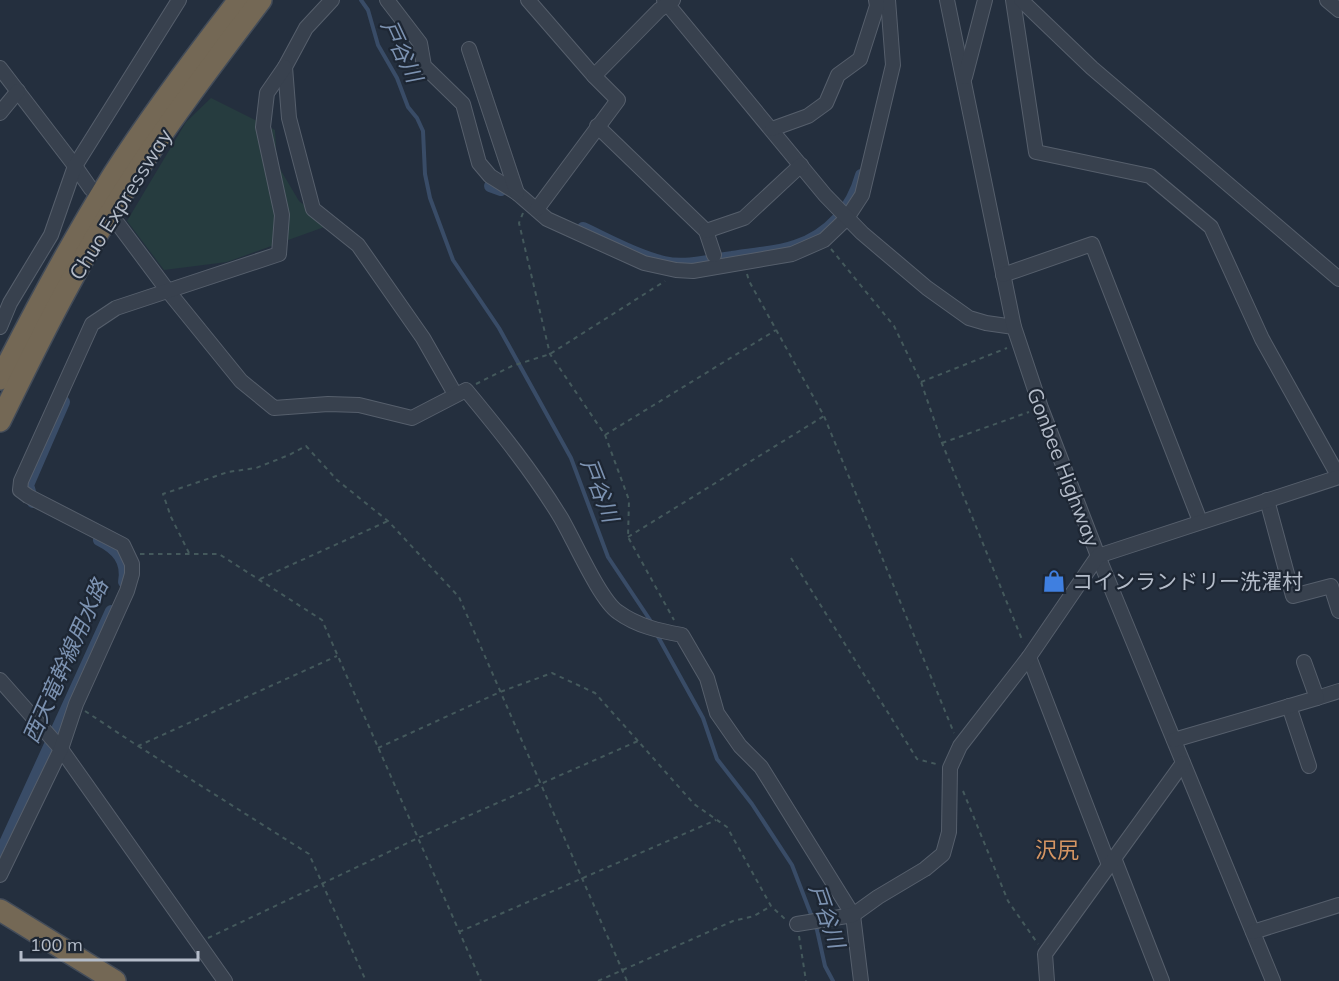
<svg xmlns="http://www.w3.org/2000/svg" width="1339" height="981" font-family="Mulish,'Noto Sans JP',sans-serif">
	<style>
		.green { fill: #263c3f }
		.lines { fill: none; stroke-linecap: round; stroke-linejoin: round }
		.stream { stroke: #394c67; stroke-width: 4 }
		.canal { stroke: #394c67; stroke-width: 12 }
		.minor-casing { stroke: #565f6c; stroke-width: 16 }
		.highway-casing { stroke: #434c59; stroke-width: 24 }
		.path { stroke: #44595c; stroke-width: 2; stroke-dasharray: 4.5 4.5; stroke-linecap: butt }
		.minor { stroke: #38414e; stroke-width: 14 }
		.highway { stroke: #746855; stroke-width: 21 }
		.labels { text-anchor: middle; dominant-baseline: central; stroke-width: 4.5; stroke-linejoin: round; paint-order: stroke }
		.street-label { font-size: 21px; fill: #b4bcc9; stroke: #1d2633 }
		.poi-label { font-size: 21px; fill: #b4bcc9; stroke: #1d2633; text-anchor: start }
		.water-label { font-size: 22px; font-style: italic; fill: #7c92b1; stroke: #1d2633 }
		.neighbourhood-label { font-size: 22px; fill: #d59563; stroke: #1d2633 }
	</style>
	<rect width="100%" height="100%" fill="#242f3e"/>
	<!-- green -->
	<polygon class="green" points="211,98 275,130 277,164 299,201 330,225 227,262 164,270 127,221 186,122"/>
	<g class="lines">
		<!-- stream -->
		<g class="stream">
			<polyline points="361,0 368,10 378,45 397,78 408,107 417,118 423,131 425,174 430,198 453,260 499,328 571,458 608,557 652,623"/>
			<polyline points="656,633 703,718 717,759 752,804 792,865 817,930 825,966 833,981"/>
		</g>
		<!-- canal -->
		<g class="canal">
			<polyline points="490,186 501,190"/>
			<path d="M583,228c26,12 53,27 81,34 22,5 46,-2 68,-5 20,-4 44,-4 63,-11 34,-11 57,-38 66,-71"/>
			<polyline points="33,502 28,485 64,402"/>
			<path d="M99,540c18,9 29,21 25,42"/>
			<polyline points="0,854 111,611"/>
		</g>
		<!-- minor casing -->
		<g class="minor-casing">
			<g id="minor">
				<polyline points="332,0 306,28 285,67 289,118 313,209 358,245 423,338 455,394"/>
				<polyline points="387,0 420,43 424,66 463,104 479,163 490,176 517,193 547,219 644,263 676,270 693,271 792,254 824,240 847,218 862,195 893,65 888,0"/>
				<polyline points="528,0 594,76"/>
				<polyline points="664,0 825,195 862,233 927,288 969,318 986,323 1014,327"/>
				<polyline points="947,0 1014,327 1041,408 1098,556 1273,981"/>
				<polyline points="1013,0 1036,152 1150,176 1211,227 1262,339 1339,477"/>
				<polyline points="1021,0 1092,68 1339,279"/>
				<polyline points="1327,0 1339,10"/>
				<polyline points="469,49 517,193"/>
				<polyline points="0,68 75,166 91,189"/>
				<polyline points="965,77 985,0"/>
				<polyline points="0,113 18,91"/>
				<polyline points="597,126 706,231 714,255"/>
				<polyline points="772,129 808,116 826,103 838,75 860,59 877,6 876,0"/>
				<polyline points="537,209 618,100 594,76 659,10 673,0"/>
				<path d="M118,224l50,67 73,90 33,27 54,-4 31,1 53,13 54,-28c34,41 67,82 95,128 13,22 39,82 57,94 19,14 42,19 64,23l25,43 10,35 23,33 21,21 92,148 8,66"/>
				<polyline points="706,231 744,218 801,165"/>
				<polyline points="1003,275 1092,244 1200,521"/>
				<polyline points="0,327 10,303 51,235 75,166 179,0"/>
				<polyline points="1267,500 1293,596 1331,586 1339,611"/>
				<polyline points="1029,657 1109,865"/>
				<polyline points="0,680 61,749 225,981"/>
				<polyline points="1317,698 1339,691"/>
				<polyline points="1289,706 1309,766"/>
				<polyline points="1174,740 1317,698 1304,662"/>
				<polyline points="1114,858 1162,981"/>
				<polyline points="0,875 61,749 76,704 127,591 132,574 132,564 123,545 28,496 20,490 21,481 92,324 116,308 279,254 282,215 263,127 267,93 285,67"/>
				<polyline points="797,924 853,915 878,897 925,869 943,854 949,832 950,768 960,746 1029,657 1098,556 1339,477"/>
				<polyline points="1253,932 1339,905"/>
				<polyline points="1047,981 1045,954 1183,763"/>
			</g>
		</g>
		<!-- highway casing -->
		<g class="highway-casing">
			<g id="highway">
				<path d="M0,379c35,-69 72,-138 113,-204 39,-61 82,-118 126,-175"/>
				<path d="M0,421c39,-80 79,-161 128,-236 41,-64 87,-124 133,-185"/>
				<polyline points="0,910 115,981"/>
			</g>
		</g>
		<!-- path -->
		<g class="path">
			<polyline points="523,213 519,223 550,354 605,435 629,500 628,537 674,620"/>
			<polyline points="831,249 894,326 921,382 942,443 1023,642"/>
			<polyline points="747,274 749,281 824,416 954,733"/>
			<polyline points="921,382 1007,348"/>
			<polyline points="476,384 512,366 550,354 665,281"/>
			<polyline points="605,435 776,330"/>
			<polyline points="942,443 1029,412"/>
			<polyline points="628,537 824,416"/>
			<polyline points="189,553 171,517 163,494 228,472 256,468 289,455 306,446 337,480 388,521 459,597 627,981"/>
			<polyline points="140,554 219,554 322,620 481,981"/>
			<polyline points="791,558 917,759 940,765"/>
			<polyline points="260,579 388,521"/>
			<polyline points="85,711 138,746 337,656"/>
			<polyline points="138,746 309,854 366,981"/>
			<polyline points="378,748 500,692 552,673 595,693 638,741"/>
			<polyline points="963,791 1008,901 1038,944"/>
			<polyline points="459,932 716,820"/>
			<polyline points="799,936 806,981"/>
			<polyline points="208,938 418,838 638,741 694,804 727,827 771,906 786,920"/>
			<polyline points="598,981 733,921 754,916 771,906"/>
		</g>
		<!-- minor -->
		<use href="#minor" class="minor"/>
		<!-- highway -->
		<use href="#highway" class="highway"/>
	</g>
	<!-- icons -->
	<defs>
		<g id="shop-bare" transform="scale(1.8)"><path d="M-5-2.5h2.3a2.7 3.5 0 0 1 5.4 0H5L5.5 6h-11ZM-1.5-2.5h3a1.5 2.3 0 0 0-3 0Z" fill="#3f7fe0" stroke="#1d2633" stroke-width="2.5" paint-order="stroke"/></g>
	</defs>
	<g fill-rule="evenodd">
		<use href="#shop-bare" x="1054" y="581"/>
	</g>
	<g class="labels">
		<!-- street labels -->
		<g class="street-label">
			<text transform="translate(120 204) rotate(-58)">Chuo Expressway</text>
			<text transform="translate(1064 467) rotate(69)">Gonbee Highway</text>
		</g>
		<!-- poi labels -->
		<g class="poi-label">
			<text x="1072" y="581">コインランドリー洗濯村</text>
		</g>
		<!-- water labels -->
		<g class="water-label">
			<text transform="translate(402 51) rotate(65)">戸谷川</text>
			<text transform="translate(600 490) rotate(69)">戸谷川</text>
			<text transform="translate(65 661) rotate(-66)">西天竜幹線用水路</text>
			<text transform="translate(827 916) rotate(71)">戸谷川</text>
		</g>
		<!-- neighbourhood labels -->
		<g class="neighbourhood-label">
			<text x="1057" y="850">沢尻</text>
		</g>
	</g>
	<!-- scale -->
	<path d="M21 951v9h177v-9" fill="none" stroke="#b4bcc9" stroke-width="3"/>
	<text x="30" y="951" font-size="18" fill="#b4bcc9" stroke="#1d2633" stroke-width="4.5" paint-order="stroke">100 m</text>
</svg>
